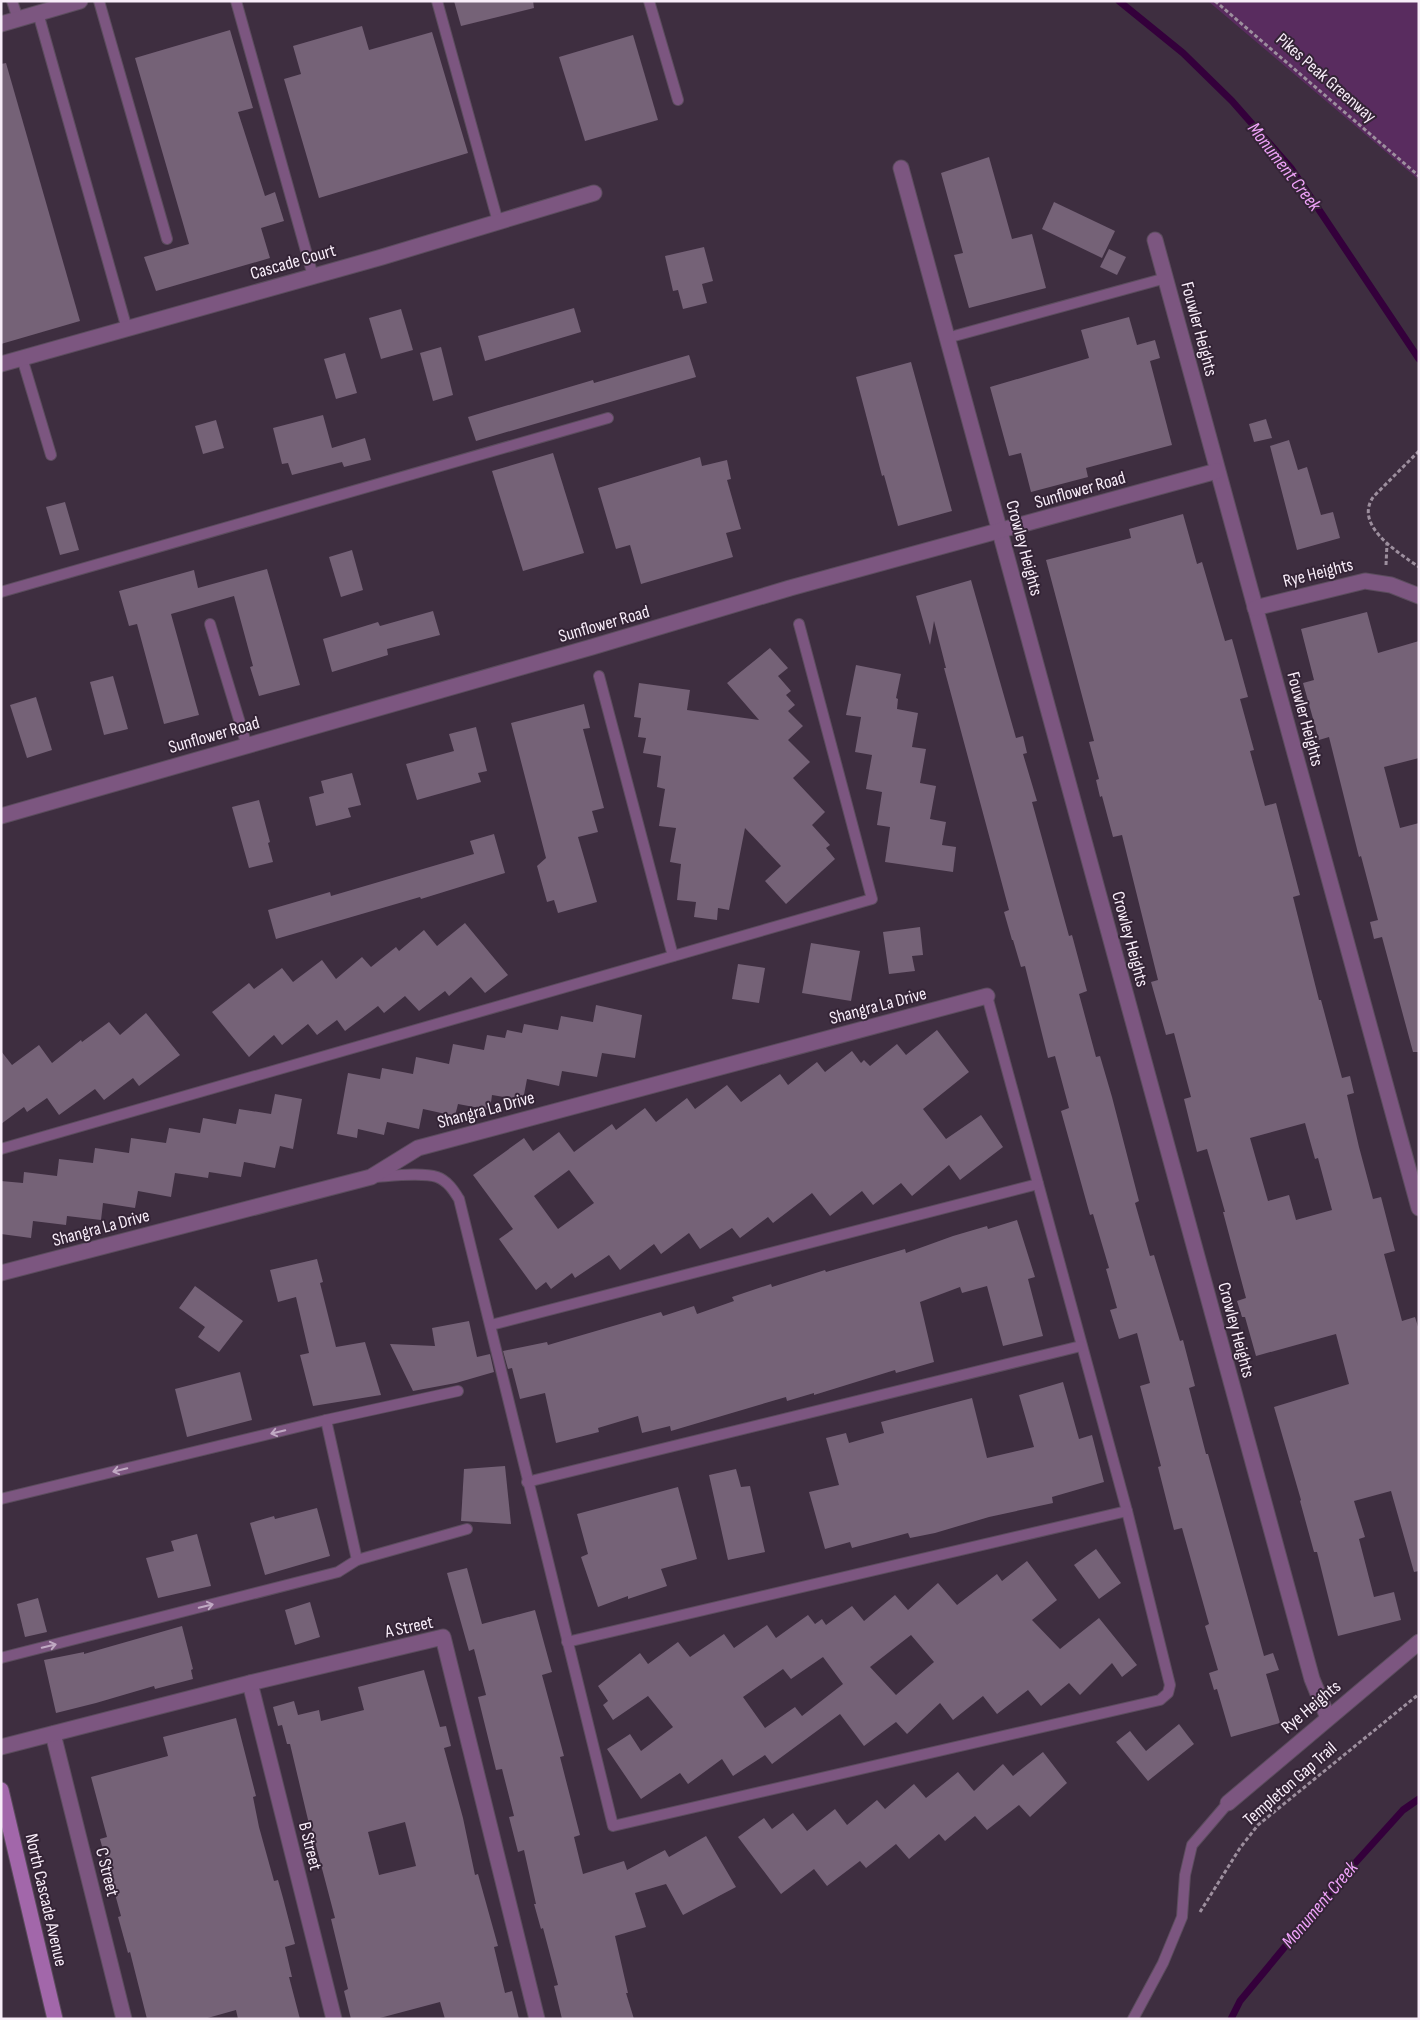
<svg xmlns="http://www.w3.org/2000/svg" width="1420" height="2020" font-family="'Sofia Sans Condensed',sans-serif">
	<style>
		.green { fill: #592c5f }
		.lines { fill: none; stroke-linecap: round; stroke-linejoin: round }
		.stream { stroke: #34003b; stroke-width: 7 }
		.building { fill: #756277; fill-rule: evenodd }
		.lane-casing { stroke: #5c4d5e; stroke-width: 12 }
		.street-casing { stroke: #5c4d5e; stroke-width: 17 }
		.secondary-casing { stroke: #5c4d5e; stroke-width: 17 }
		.path { stroke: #9d8f9e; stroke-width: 3; stroke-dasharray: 4 2.5; stroke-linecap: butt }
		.lane { stroke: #7c5680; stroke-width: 10 }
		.street { stroke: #7c5680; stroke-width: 15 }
		.secondary { stroke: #a267aa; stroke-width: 15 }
		.oneway { stroke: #c0a9c3 }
		.labels { text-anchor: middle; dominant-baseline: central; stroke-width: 4; stroke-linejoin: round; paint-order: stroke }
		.street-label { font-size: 18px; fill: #f8edf9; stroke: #342436 }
		.water-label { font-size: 19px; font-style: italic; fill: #f0a3fa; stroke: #342436 }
	</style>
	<rect width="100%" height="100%" fill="#3e2e40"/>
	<!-- green -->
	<polygon class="green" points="1208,1 1419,1 1419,180"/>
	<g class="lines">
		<!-- stream -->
		<g class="stream">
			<polyline points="1119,1 1183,53 1232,101 1291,168 1419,359"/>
			<polyline points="1231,2019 1240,2001 1347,1872 1403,1810 1419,1799"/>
		</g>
	</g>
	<!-- building -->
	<g class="building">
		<polygon points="454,1 533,1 534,8 461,26"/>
		<polygon points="362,26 369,50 432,32 468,153 319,198 284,79 301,74 293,46"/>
		<polygon points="230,30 253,108 238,112 265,196 275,192 284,221 261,228 270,258 156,291 144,257 189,244 135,58"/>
		<polygon points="633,35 658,120 585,141 559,57"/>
		<polygon points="6,63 80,321 1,344 1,64"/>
		<polygon points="989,157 1012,239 1032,234 1046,288 969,308 954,255 963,253 941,173"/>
		<polygon points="1054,202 1115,231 1102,258 1042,229"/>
		<polygon points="704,247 713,281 702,284 707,303 683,309 678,290 673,291 665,256"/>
		<polygon points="1109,249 1126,257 1117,275 1100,267"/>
		<polygon points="574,308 581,332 485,361 478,336"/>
		<polygon points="401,309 413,350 381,359 369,318"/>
		<polygon points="1129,317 1137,345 1155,340 1160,358 1150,361 1172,445 1086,468 1088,477 1031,492 1021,453 1009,456 990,387 1089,358 1081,330"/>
		<polygon points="441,347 453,395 433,401 420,353"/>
		<polygon points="345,353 357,393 336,399 324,359"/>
		<polygon points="689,355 696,377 476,441 468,417 593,380 594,383"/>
		<polygon points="911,362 952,511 898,526 884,475 882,476 856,377"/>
		<polygon points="323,415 332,448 365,438 371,460 344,467 342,462 292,475 288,463 282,464 273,428"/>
		<polygon points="1266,419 1272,438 1254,442 1249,424"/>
		<polygon points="216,420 224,448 203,454 195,426"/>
		<polygon points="1289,440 1298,470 1307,467 1321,515 1333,512 1340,538 1297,550 1270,446"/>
		<polygon points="553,453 584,553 523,571 492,471"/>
		<polygon points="700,457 702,466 727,460 731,479 727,480 741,529 726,533 733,557 641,584 630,545 616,549 598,488"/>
		<polygon points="65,502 79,550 60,555 46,507"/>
		<path d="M1183,514l14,50 5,-2 23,79 7,-2 5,18 11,40 -8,2 14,51 -4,1 15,55 11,-3 24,92 -7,2 26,103h2l21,78 8,-2 4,17 -7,2 12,52 14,52 8,-2 14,54 -11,3 18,67 13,-4 4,13v241l-5,1 -23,-81 -37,10 11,36 -6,2 15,58 20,-5 7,28 -63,16 -21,-84h-3l-14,-51 1,-1 -27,-93 75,-23 -13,-50 -80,22 -11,-39h-3l-5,-16 9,-3 -23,-86h2l-18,-63 -10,3 -13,-53 7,-2 -17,-64 -8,2 -15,-53 7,-2 -36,-145 -9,2 -11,-41 -2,1 -4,-17 3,-1 -10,-37 5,-1 -48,-181 85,-22 -2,-9zM1305,1123l10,36 3,-1 14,52 -36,10 -7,-25 -21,6 -18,-63z"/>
		<polygon points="352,550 363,590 341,597 329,557"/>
		<polygon points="267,569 300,685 259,696 250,667 253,666 234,596 171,614 199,715 164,724 137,624 129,626 119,591 194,570 198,588"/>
		<polygon points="971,580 1016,738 1023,736 1027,753 1023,754 1037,801 1032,802 1069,936 1072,935 1087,991 1079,994 1096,1057 1100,1056 1112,1097 1139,1201 1135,1203 1150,1256 1154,1255 1180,1341 1183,1340 1195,1386 1189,1388 1206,1454 1208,1454 1264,1656 1273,1653 1279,1670 1266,1674 1280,1723 1231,1737 1217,1689 1214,1690 1209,1673 1218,1670 1205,1626 1209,1624 1182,1528 1174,1530 1158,1467 1161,1466 1140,1386 1150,1383 1137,1333 1119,1339 1110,1310 1117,1308 1106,1269 1109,1268 1093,1214 1090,1215 1061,1111 1069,1108 1055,1056 1048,1058 1025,966 1021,967 1013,940 1012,940 1004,912 1009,910 944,668 946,668 934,621 930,645 916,596"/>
		<polygon points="433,611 440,635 387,649 388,655 332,672 323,639 378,622 380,626"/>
		<polygon points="1367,612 1378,653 1419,641 1419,758 1384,767 1400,828 1419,823 1419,1052 1413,1052 1382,937 1374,939 1370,922 1378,920 1361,856 1359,857 1329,737 1319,740 1303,683 1314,680 1301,629"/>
		<polygon points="770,648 788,668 778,676 791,691 786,695 795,705 788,711 803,726 788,740 810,762 793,778 825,812 812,825 830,845 826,848 835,859 786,904 765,881 781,866 745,828 729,910 718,908 717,920 694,917 696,902 677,900 681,864 670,862 676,828 659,826 665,789 657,787 661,756 643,753 646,738 638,737 641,718 634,717 639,683 690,690 687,710 759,720 727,683"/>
		<polygon points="856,665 901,674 896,698 898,699 897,709 918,713 912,747 926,749 920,783 936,786 930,819 946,822 942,845 956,847 953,872 885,862 890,827 877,825 882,792 866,789 872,755 855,752 861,717 846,715"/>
		<polygon points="113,676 128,729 104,735 90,682"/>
		<polygon points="36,697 52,750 27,758 10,705"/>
		<polygon points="584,704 590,728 583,729 604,808 592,811 598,832 578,837 597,902 558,913 554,900 547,902 537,866 546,858 511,723"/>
		<polygon points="476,727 487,771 478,773 481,782 417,800 406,764 454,751 449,734"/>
		<polygon points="352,773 361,805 348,808 351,817 316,826 309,797 324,793 321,781"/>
		<polygon points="259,800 270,842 268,843 273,862 249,868 232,807"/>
		<polygon points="494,834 505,873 421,899 420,897 276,939 268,910 330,892 331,896 474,854 470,841"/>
		<polygon points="465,923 508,975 485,993 471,977 449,996 445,991 419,1011 405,996 384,1013 378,1006 345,1031 337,1020 317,1035 308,1024 282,1045 274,1035 249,1057 212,1012 249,983 254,989 282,968 293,982 322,960 336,979 362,957 371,967 396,947 399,951 424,930 437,946"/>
		<polygon points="920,927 923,955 912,956 915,971 889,974 883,932"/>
		<polygon points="811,943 860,951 851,1001 802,993"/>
		<polygon points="738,964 765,968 759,1003 732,999"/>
		<polygon points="596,1005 642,1015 635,1058 602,1053 597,1077 562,1071 559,1086 527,1079 523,1100 492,1095 490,1110 458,1104 455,1116 423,1109 419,1129 387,1122 384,1135 358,1129 357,1138 337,1134 348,1073 380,1079 382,1068 413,1074 416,1057 449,1064 453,1044 484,1050 487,1035 505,1038 507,1030 522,1033 524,1024 558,1030 561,1016 593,1022"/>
		<polygon points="146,1013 180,1055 139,1086 133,1078 104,1100 95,1089 59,1115 47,1098 27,1112 24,1107 1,1124 1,1051 12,1065 39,1045 52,1063 81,1040 82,1042 109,1022 120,1035"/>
		<path d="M937,1030l32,42 -46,37 23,30 35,-24 22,32 -43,33 -11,-15 -37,31 -11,-13 -28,22 -11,-14 -32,25 -18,-23 -39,30 -5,-6 -28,21 -8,-10 -32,21 -11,-16 -28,21 -7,-10 -34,26 -11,-15 -34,23 -3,-5 -21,16 -5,-7 -10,8 -37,-51 14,-10 -40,-54 51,-37 9,13 26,-19 15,20 38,-28 4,6 29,-22 11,14 31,-24 8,11 32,-24 14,17 39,-28 8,11 29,-23 8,10 27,-21 9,12 3,-3 6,6 27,-22 9,11zM569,1170l25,33 -36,26 -24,-33z"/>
		<polygon points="275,1094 302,1099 293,1149 280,1146 275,1168 244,1162 241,1177 209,1172 208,1178 175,1173 171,1197 138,1191 135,1208 103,1203 101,1220 67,1216 66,1225 33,1221 31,1238 1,1234 1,1181 23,1183 24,1172 57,1176 59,1159 93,1163 95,1148 129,1153 131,1138 166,1143 169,1128 200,1133 203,1118 236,1124 239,1109 271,1114"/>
		<polygon points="1017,1220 1035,1277 1028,1279 1043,1336 1003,1346 987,1286 962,1293 960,1287 920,1302 934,1362 896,1373 895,1370 814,1395 814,1393 787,1401 786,1397 671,1431 670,1426 642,1433 638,1416 598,1428 599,1432 556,1443 545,1393 520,1399 512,1368 508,1369 503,1351 547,1342 548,1345 661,1312 663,1316 694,1306 697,1314 734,1301 732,1297 771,1284 772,1287 825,1270 826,1272 905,1249 906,1253 953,1236 987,1226 988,1229"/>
		<polygon points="317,1259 323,1282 320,1283 336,1347 365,1342 381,1395 313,1406 300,1355 309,1353 296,1297 278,1302 270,1270"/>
		<polygon points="195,1286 243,1321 219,1352 198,1337 205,1327 179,1308"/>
		<polygon points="469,1321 477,1357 490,1354 494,1372 456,1383 413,1391 390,1344 435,1346 432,1328"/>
		<polygon points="240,1372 252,1420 187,1437 175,1389"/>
		<polygon points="1063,1382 1079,1439 1092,1435 1104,1482 1052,1497 1053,1503 989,1517 935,1533 910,1538 908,1533 852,1548 850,1542 825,1549 809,1492 839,1485 826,1438 846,1433 849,1443 884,1433 881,1422 972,1398 987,1458 1034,1447 1019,1395"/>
		<polygon points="505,1466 511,1524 461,1521 464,1469"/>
		<polygon points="736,1469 741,1487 750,1486 765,1552 728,1560 709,1475"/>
		<polygon points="678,1487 697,1559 661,1569 667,1586 628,1599 628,1596 598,1607 581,1557 588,1554 577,1514"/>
		<polygon points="317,1508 330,1556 265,1575 250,1523 274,1516 275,1519"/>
		<polygon points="197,1534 211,1586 158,1598 146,1558 174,1551 171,1541"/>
		<polygon points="1096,1549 1121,1583 1099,1599 1074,1565"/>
		<path d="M1027,1561l30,39 -25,20 28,29 39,-31 38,47 -15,12 -10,-14 -32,32 -11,-12 -28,23 -13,-16 -31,24 -14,-18 -30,24 -13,-17 -33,31 -11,-12 -32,24 -24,-32 -68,50 -7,-9 -32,21 -11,-17 -34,25 -8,-11 -39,26 -34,-50 23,-15 11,17 32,-24 -25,-31 -35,24 -10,-15 5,-4 -10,-15 42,-33 8,11 30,-22 12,15 34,-23 10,14 33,-23 9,13 32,-23 7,9 7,-5 4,6 26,-19 12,15 31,-26 13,15 30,-27 19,22 40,-31 5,7zM911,1635l23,27 -38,33 -26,-28zM823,1657l20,27 -41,32 -7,-9 -30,21 -22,-31 40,-28 8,10z"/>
		<polygon points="467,1568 482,1624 535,1610 552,1672 542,1675 564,1756 560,1757 580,1835 574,1837 583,1874 624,1861 627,1870 665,1850 669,1857 706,1836 736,1887 683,1915 666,1884 635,1893 646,1927 615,1936 628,1993 626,1993 634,2019 562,2019 554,1986 558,1985 543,1928 541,1929 534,1904 536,1904 524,1850 518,1852 509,1817 514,1816 502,1769 496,1770 478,1697 486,1695 474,1649 469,1651 447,1573"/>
		<polygon points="38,1598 47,1632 25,1637 17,1604"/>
		<polygon points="310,1602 320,1637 295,1645 285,1610"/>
		<polygon points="182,1626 193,1669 191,1670 193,1679 155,1689 154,1686 96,1703 56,1713 44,1660 84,1652 84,1654"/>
		<path d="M424,1670l16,57 6,-1 5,20 -7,2 19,70 12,57 3,-1 20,72 -4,1 11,46 7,-2 7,28h-74l-5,-17 -64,17h-25l-7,-28 4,-2 -17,-70 4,-1 -25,-95 -1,1 -19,-80h-3l-5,-19 -4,1 -5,-19 21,-6 4,14 21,-5 2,11 43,-11 -6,-23zM405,1822l11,44 -37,9 -11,-43z"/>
		<polygon points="236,1718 256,1796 253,1797 259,1827 274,1881 278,1880 283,1898 295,1944 285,1947 292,1977 289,1977 300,2019 238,2019 236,2010 204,2019 147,2019 130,1952 128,1953 118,1917 121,1916 100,1839 107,1837 91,1777 168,1756 163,1737"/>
		<polygon points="1179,1724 1194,1744 1148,1781 1116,1742 1130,1731 1146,1751"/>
		<polygon points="1043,1752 1067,1783 1030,1817 1019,1805 987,1830 975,1816 945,1841 939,1834 909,1859 896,1844 866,1868 860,1861 827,1886 814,1869 781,1894 738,1837 764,1818 772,1829 793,1813 807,1831 835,1809 847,1825 877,1800 885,1809 914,1784 926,1798 958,1772 974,1791 1003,1764 1013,1776"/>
	</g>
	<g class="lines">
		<!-- lane casing -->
		<g class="lane-casing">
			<g id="lane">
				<polyline points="12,1 18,19"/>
				<polyline points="99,1 167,239"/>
				<polyline points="236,1 313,276"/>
				<polyline points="437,1 498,222"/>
				<polyline points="649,1 678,100"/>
				<polyline points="38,13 127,329"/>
				<polyline points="947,338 1166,278"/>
				<polyline points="22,358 51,455"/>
				<polyline points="1,592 608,418"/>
				<polyline points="210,624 247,746"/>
				<polyline points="599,676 673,956"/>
				<polyline points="1,1149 872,899 799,624"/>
				<path d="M374,1177c17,-1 48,-5 63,0 11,4 17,14 22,22l154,627 547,-126 8,-7 2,-8 -43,-174 -140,-515"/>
				<polyline points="491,1325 1038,1184"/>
				<polyline points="326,1420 357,1560"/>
				<polyline points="527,1482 1081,1346"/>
				<polyline points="1,1499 326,1420 458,1391"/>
				<polyline points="567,1642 1127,1511"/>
				<polyline points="1,1658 338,1572 357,1560 467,1529"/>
				<polyline points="1133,2019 1163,1963 1182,1917 1185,1875 1192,1845 1228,1803"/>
			</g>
		</g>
		<!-- street casing -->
		<g class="street-casing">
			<g id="street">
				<polyline points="1,24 80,1"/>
				<polyline points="901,168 1312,1679 1328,1718"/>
				<polyline points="1155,240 1419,1208"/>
				<polyline points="1,364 382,257 594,193"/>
				<polyline points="1255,608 1365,581 1391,585 1419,596"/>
				<polyline points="1,816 592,647 790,588 1217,471"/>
				<polyline points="1,1273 371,1177 418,1148 987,996"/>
				<polyline points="250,1683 334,2019"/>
				<polyline points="53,1734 124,2019"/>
				<polyline points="1,1747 250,1683 443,1637 537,2019"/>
				<polyline points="1228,1803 1419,1642"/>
			</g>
		</g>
		<!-- secondary casing -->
		<g class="secondary-casing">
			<polyline id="secondary" points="1,1790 55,2019"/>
		</g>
		<!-- path -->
		<g class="path">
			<polyline points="1215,1 1419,176"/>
			<path d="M1419,451l-45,45c-22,29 25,57 45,71"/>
			<polyline points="1386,565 1387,544"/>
			<polyline points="1200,1912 1240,1848 1258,1825 1419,1694"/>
		</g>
		<!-- lane -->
		<use href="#lane" class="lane"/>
		<!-- street -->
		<use href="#street" class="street"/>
		<!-- secondary -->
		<use href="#secondary" class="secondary"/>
	</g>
	<!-- one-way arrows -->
	<defs><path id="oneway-shaft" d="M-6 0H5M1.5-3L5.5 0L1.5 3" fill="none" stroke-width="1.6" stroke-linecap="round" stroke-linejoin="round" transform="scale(1.25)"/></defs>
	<g class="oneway">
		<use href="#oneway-shaft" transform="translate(278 1432) rotate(166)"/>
		<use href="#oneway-shaft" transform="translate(120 1470) rotate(166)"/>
		<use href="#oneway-shaft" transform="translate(206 1606) rotate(-14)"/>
		<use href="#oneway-shaft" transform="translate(49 1646) rotate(-14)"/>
	</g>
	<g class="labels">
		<!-- street labels -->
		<g class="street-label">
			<text transform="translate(1326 78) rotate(41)">Pikes Peak Greenway</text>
			<text transform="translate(293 262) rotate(-16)">Cascade Court</text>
			<text transform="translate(1199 329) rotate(75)">Fouwler Heights</text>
			<text transform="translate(1080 490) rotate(-16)">Sunflower Road</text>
			<text transform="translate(1024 548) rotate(75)">Crowley Heights</text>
			<text transform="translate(1318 573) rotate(-14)">Rye Heights</text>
			<text transform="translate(604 624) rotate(-16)">Sunflower Road</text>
			<text transform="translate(1305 719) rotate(75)">Fouwler Heights</text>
			<text transform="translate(214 735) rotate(-16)">Sunflower Road</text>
			<text transform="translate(1130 939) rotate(75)">Crowley Heights</text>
			<text transform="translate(878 1006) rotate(-15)">Shangra La Drive</text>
			<text transform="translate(486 1110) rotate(-15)">Shangra La Drive</text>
			<text transform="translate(101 1228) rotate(-15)">Shangra La Drive</text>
			<text transform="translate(1236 1330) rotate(75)">Crowley Heights</text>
			<text transform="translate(409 1627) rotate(-12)">A Street</text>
			<text transform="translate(1311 1707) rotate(-40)">Rye Heights</text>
			<text transform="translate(1290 1784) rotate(-41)">Templeton Gap Trail</text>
			<text transform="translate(310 1846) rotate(76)">B Street</text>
			<text transform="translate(107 1872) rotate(76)">C Street</text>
			<text transform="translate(46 1900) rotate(77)">North Cascade Avenue</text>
		</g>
		<!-- water labels -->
		<g class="water-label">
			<text transform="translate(1284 167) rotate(52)">Monument Creek</text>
			<text transform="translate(1320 1905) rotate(-50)">Monument Creek</text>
		</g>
	</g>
	<!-- border -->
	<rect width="1420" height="2020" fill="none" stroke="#f8edf9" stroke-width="5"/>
</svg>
